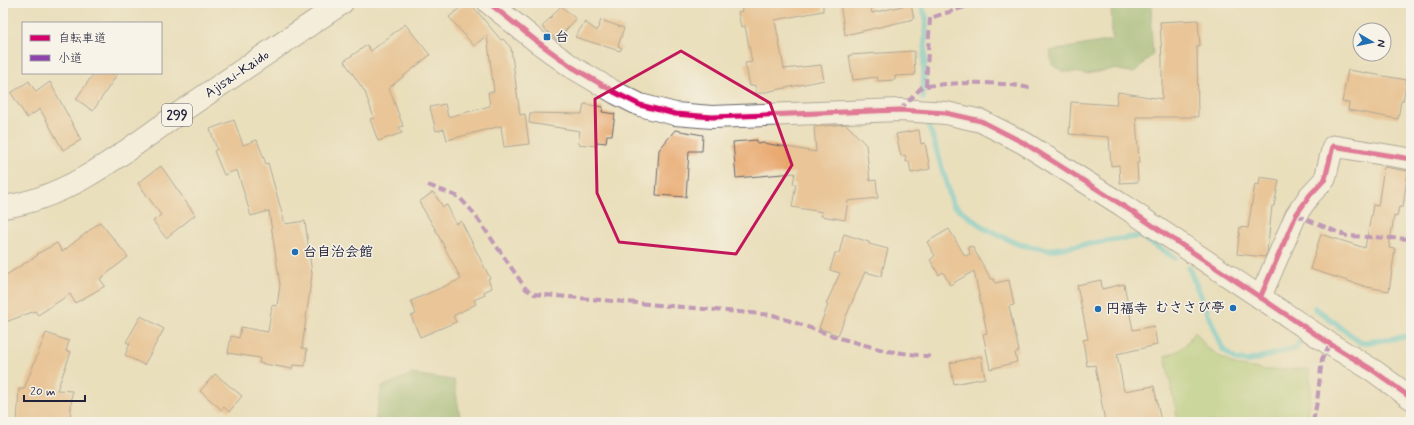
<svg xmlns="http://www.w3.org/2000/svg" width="1414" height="425" font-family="Mynerve,'Klee One',sans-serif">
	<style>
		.green { fill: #a7cc76; stroke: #647758 }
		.forest { fill: #85b067; stroke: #546951 }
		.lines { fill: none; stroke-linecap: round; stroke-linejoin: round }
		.stream { stroke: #5bc8d3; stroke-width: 6 }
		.building { fill: #e8a66a }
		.street-casing { stroke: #686468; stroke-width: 23 }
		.secondary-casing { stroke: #686468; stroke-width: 24 }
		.highway-casing { stroke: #686468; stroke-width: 24 }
		.street { stroke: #fff; stroke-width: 21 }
		.secondary { stroke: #fff; stroke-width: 22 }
		.highway { stroke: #fff; stroke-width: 22 }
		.quiet { stroke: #8e44ad; stroke-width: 4; stroke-dasharray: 8 4; stroke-linecap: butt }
		.cycleway-casing { stroke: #f7f3e8; stroke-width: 8 }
		.cycleway { stroke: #d6006c; stroke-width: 5 }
		.marked { fill: none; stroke: #c2185b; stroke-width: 3; stroke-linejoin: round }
		.poi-dot { fill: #1f6fb2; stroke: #f7f3e8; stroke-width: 1.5 }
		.labels { text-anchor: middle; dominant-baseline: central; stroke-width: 3; stroke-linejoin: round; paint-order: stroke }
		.shield { fill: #f7f3e8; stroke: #62616f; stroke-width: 1 }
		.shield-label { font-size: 13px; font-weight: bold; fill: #22223b }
		.poi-label { font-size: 14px; font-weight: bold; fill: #22223b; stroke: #f7f3e8; text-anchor: start }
		.street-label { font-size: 14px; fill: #22223b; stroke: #f7f3e8 }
	</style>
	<rect width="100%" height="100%" fill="#f7f3e8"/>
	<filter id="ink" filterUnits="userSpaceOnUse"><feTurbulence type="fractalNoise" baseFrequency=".025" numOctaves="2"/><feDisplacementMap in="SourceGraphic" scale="8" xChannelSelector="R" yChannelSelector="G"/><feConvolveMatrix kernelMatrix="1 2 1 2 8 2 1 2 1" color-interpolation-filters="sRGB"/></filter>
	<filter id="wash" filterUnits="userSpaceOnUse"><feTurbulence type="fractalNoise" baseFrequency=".012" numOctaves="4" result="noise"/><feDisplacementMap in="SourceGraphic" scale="16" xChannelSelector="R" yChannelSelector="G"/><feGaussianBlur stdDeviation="0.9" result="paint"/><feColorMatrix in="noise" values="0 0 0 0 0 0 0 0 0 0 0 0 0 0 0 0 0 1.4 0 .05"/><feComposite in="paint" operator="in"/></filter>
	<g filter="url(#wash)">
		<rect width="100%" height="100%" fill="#eadfbb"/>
		<!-- green -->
		<path class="green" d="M1195,331l12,17 27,17 33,5 42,-1 2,22 -4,31h-129l-13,-66c17,-5 21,-11 30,-25z"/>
		<!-- forest -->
		<g class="forest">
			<polygon points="1111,3 1152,3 1151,25 1153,54 1134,73 1113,69 1087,74 1062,71 1052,65 1050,51 1112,40"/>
			<polygon points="412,374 454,380 461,422 375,422 382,387"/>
		</g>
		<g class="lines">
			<!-- stream -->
			<g class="stream">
				<polyline points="920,3 926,17 923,98"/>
				<polyline points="929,125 953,205 986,229 1018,244 1049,250 1140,236 1175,258"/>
				<polyline points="1189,268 1222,348 1236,360 1248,361 1296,348 1299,342"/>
				<polyline points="1315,308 1361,343 1411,336"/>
			</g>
		</g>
		<g id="blocks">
			<!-- building -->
			<g class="building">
				<polygon points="466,3 470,3 501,40 503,39 511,48 520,115 525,114 529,144 504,147 501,126 447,140 444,129 436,131 430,107 445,104 448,117 490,106 488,92 494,92 487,35 474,46 449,17"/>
				<polygon points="741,3 823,3 823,11 775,20 784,69 821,65 824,80 756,94 755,85 750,86 745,63 752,62 745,26 741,27 738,12 742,11"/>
				<polygon points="840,3 870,3 872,13 911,4 914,19 845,35"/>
				<polygon points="561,6 576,19 557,40 542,27"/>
				<polygon points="601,20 624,28 618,46 622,48 620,51 575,37 585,22 597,31"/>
				<polygon points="1198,20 1200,46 1197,46 1198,117 1136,117 1139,163 1137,163 1138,182 1120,183 1119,165 1111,166 1109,137 1069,134 1071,102 1116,105 1118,92 1162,99 1162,59 1160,22"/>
				<polygon points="405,24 430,55 389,88 403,126 399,127 402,133 378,141 370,119 374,118 365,92 344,61 367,45 371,51"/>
				<polygon points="914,51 915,75 895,76 895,80 878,81 877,77 853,80 849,55"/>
				<polygon points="1348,70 1407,80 1403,101 1401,101 1398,119 1348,110 1349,103 1342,102"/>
				<polygon points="94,73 118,73 93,111 76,99"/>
				<polygon points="29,81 36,92 50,82 81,140 63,150 40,109 27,118 11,93"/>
				<polygon points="584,104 603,107 602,112 615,114 612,135 607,135 606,143 597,142 596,146 578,144 580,131 529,123 530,113 582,114"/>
				<polygon points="234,120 243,145 257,140 266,164 268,163 285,224 305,221 312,274 302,348 307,349 305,366 293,365 292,369 259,363 260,358 228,353 231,336 239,338 241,327 268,332 272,305 277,306 280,285 269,211 251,216 237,170 224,175 214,151 217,149 210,129"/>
				<polygon points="846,124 866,145 870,181 876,180 878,198 848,201 845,220 821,216 822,212 792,207 796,184 793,184 795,173 736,178 733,142 757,140 757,144 763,143 816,152 814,127"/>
				<polygon points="675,130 703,135 702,151 689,151 686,197 656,195 659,150"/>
				<polygon points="919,130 921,144 925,143 930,169 911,173 909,161 906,162 905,155 901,156 896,134"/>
				<polygon points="161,166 195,215 166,238 153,221 161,215 138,183"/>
				<polygon points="1384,167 1408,171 1403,207 1399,207 1397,217 1394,216 1389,248 1395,249 1389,291 1367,287 1310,269 1321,234 1365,248 1373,205 1378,206"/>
				<polygon points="1260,177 1279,180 1274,206 1272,206 1267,253 1265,257 1237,254 1240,227 1248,228 1255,184 1259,185"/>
				<polygon points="433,192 443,207 447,205 456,224 461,221 490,278 488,279 492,288 484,292 485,295 474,300 476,304 453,316 456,322 420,337 411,316 416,314 411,301 461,279 434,227 419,202"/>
				<polygon points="100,222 128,257 100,279 105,286 75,303 70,294 38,315 35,311 3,323 3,277 38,255 37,254 57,243 62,252"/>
				<polygon points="949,229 965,256 970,254 968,247 972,246 991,279 994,279 995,283 1009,280 1014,305 1009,306 1019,351 1015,353 1017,362 990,369 983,334 987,333 974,271 950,285 943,272 939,275 930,260 935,256 927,242"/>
				<polygon points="844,234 869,242 869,244 888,249 881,276 865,272 838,335 819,328 828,305 826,304 840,273 830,270 835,253 839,253"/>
				<polygon points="1101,280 1102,289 1124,284 1133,330 1154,326 1157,345 1117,354 1124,391 1154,386 1161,422 1105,422 1095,365 1087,366 1083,340 1088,339 1077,285"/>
				<polygon points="141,316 164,329 144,365 125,355 130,344 126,342"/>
				<polygon points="46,333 69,341 66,351 71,352 57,390 72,391 70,422 17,422 19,389 24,389"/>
				<polygon points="981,356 985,378 954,384 950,363"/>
				<polygon points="215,374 242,396 229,412 224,407 222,410 200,391"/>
			</g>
		</g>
	</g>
	<g filter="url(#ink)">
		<use href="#blocks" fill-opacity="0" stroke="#686468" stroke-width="1"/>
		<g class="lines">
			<!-- street casing -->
			<g class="street-casing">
				<polyline id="street" points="1260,298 1296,215 1310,195 1325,179 1333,146 1411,159"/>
			</g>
			<!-- secondary casing -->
			<g class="secondary-casing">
				<polyline id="secondary" points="489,3 535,40 572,67 616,93 640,105 675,114 712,117 900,110 946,113 981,121 1024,143 1122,205 1330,344 1374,371 1411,398"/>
			</g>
			<!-- highway casing -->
			<g class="highway-casing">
				<path id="highway" d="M3,207c69,-9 130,-62 185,-100 51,-35 103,-70 154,-104"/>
			</g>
			<!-- street -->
			<use href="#street" class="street"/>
			<!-- secondary -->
			<use href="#secondary" class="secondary"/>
			<!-- highway -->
			<use href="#highway" class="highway"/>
			<!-- quiet -->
			<g class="quiet">
				<polyline points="926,86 930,18 978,3"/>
				<path d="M900,110l22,-23 4,-1c34,-4 70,-5 104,2"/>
				<polyline points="428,185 459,197 473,212 526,289 534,294 773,315 839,338 887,351 933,357"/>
				<polyline points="1296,215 1347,236 1411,239"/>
				<polyline points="1313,422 1317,402 1322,359 1330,344"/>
			</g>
			<!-- cycleway casing -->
			<g class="cycleway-casing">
				<g id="cycleway">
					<polyline points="489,3 535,40 572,67 616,93 640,105 675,114 712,117 900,110 946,113 981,121 1024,143 1122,205 1330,344 1374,371 1411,398"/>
					<polyline points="1260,298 1296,215 1310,195 1325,179 1333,146 1411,159"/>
				</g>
			</g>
			<!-- cycleway -->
			<use href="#cycleway" class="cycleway"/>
		</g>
	</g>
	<!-- marked area -->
	<path d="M0 0H1414V425H0ZM681,51l89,52 22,62 -56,89 -117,-12 -22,-49 -2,-94z" fill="#eadfbb" fill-opacity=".55" fill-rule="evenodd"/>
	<path class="marked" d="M681,51l89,52 22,62 -56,89 -117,-12 -22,-49 -2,-94z"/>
	<!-- markers -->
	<g class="poi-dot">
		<rect x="543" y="33" width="8" height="8" rx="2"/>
		<circle cx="295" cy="252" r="4"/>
		<circle cx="1233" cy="308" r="4"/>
		<circle cx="1098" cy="309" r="4"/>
	</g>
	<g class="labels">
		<!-- shield labels -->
		<rect class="shield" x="162" y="104" width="30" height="22" rx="3"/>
		<g class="shield-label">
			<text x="177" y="115">299</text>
		</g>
		<!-- poi labels -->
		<g class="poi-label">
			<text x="555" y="37">台</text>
			<text x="303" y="252">台自治会館</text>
			<text x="1225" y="308" text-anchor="end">むささび亭</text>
			<text x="1106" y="309">円福寺</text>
		</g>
		<!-- street labels -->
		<g class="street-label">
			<text transform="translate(237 74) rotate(-34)">Ajisai-Kaido</text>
		</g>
	</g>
	<!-- margin -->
	<rect width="1414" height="425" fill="none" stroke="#f7f3e8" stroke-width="16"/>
	<!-- legend -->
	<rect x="22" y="22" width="140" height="52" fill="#f7f3e8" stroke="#a29fa3"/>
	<rect x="30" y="35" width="20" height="6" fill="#d6006c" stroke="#a29fa3"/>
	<text x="58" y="42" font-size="12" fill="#22223b">自転車道</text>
	<rect x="30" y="55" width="20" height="6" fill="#8e44ad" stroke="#a29fa3"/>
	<text x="58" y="62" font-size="12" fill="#22223b">小道</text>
	<!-- north arrow -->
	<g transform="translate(1372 42) rotate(99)"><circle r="19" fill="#f7f3e8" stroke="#a29fa3"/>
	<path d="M0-3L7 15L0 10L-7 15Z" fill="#1f6fb2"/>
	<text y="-6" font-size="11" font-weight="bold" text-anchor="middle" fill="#22223b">N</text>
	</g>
	<!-- scale -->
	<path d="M24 395v6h61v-6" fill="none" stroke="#22223b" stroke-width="2"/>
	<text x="30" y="395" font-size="12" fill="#22223b" stroke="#f7f3e8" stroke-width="3" paint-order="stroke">20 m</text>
</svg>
